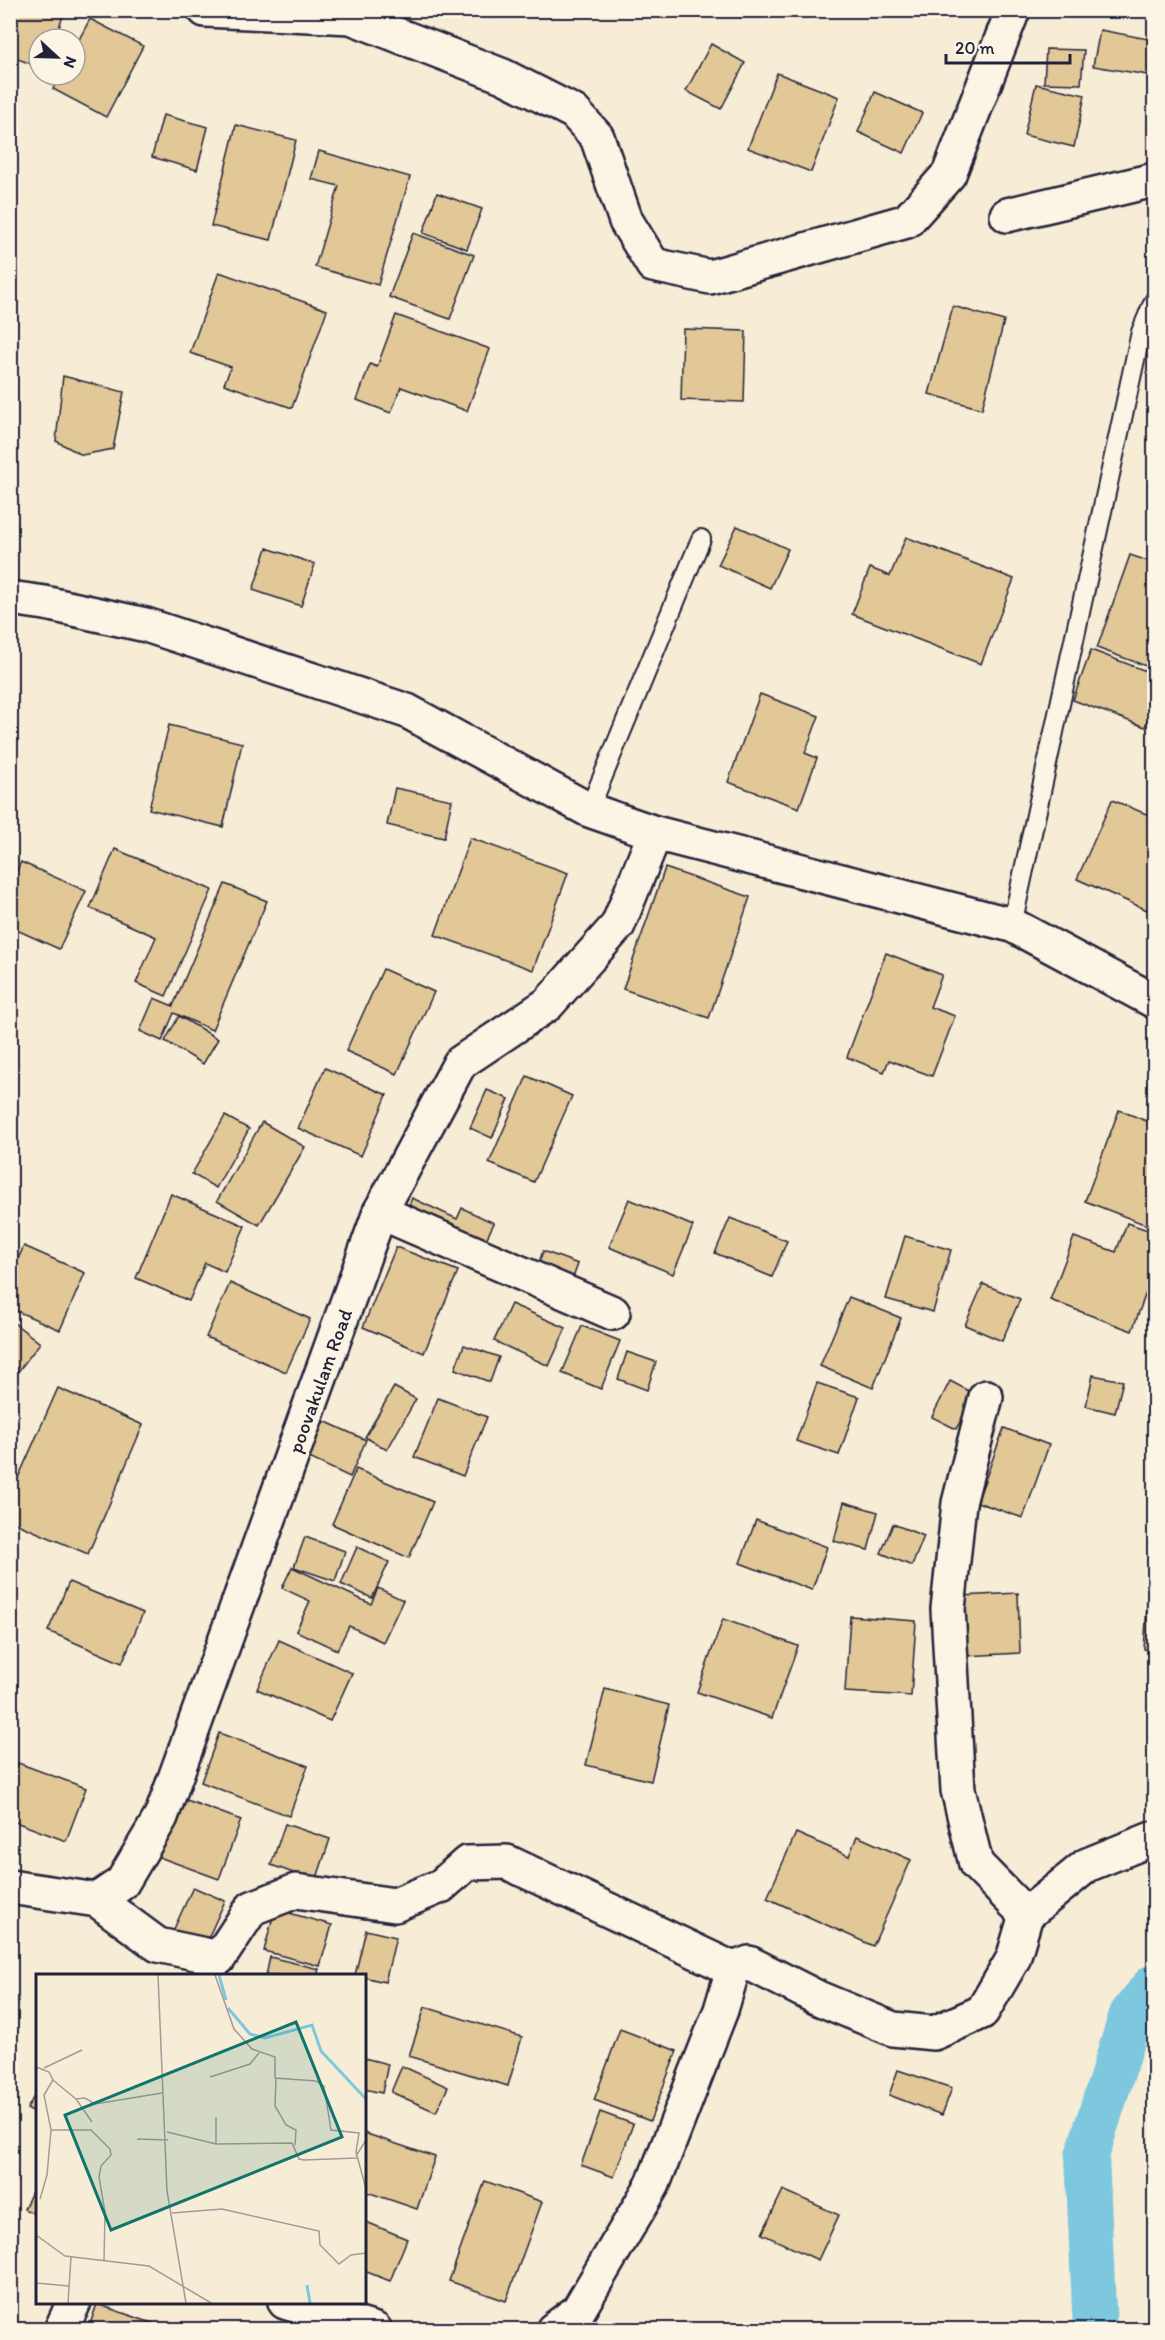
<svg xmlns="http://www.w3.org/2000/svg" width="1165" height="2340" font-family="Itim,sans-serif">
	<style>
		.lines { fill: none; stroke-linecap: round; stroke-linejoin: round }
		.canal { stroke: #7dc8de; stroke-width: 44 }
		.building { fill: #e2c897; stroke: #22223b; stroke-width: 1.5 }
		.lane-casing { stroke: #22223b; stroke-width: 22 }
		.street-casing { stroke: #22223b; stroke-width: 38 }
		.secondary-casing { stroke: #22223b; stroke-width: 38 }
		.lane { stroke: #fcf5e5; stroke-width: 18 }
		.street { stroke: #fcf5e5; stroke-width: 33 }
		.secondary { stroke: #fcf5e5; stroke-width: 33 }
		.labels { text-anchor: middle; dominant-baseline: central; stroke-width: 6; stroke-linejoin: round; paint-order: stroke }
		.street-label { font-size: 20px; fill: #22223b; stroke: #fcf5e5 }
		.inset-river { fill: none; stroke: #7dc8de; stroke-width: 3 }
		.inset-road { fill: none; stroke: #a29b97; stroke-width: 1.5 }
		.view { fill: #0f766e; fill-opacity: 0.15; stroke: #0f766e; stroke-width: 3 }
		.inset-edge { fill: none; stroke: #22223b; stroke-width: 3 }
	</style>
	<rect width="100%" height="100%" fill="#f7ecd5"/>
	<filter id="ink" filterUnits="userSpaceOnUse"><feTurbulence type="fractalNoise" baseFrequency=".0167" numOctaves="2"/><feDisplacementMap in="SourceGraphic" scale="12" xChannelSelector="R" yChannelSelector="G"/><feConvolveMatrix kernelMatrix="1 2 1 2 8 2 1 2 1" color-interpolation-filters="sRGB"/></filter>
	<g filter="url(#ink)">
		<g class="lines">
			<!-- canal -->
			<polyline class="canal" points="1095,2330 1087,2156 1131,2015 1154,1986"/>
		</g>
		<!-- building -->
		<g class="building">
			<polygon points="10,10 65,10 55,39 39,39 39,67 10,56"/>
			<polygon points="475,10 495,10 492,18"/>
			<polygon points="90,19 143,46 106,117 53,89 61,75 75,75 75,47"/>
			<polygon points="1100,30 1154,40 1154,76 1093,66"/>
			<polygon points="711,44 745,63 721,109 686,91"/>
			<polygon points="1046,49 1084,50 1081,84 1044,83"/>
			<polygon points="777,73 839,97 811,172 748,148"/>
			<polygon points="1036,84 1085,95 1074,147 1024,135"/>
			<polygon points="875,92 922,113 904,153 858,132"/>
			<polygon points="163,115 208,127 197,170 152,157"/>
			<polygon points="236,125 296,140 271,240 211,226"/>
			<polygon points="319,151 410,177 378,285 315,267 339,186 311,179"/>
			<polygon points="437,193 482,209 467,249 423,233"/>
			<polygon points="413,233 474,255 450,319 389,297"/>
			<polygon points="219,272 327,310 292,408 224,384 231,367 190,353"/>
			<polygon points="953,306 1004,321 982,409 929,394"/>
			<polygon points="396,315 490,349 467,411 401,387 391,413 357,400 370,364 377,367"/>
			<polygon points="683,329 746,331 744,402 681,400"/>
			<polygon points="63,376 124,392 113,449 82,455 56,441"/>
			<polygon points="737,526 788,549 770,588 718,565"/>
			<polygon points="906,537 1014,579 981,664 852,614 870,568 890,576"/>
			<polygon points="267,548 315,564 301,606 253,590"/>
			<polygon points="1130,555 1154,563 1154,669 1097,648"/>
			<polygon points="1091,650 1154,674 1154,703 1145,727 1073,700"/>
			<polygon points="760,694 819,716 805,753 817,758 799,808 728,782"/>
			<polygon points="169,725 242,743 223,827 149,809"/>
			<polygon points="395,788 452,800 444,838 387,825"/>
			<polygon points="1112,800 1154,817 1154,913 1077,879"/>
			<polygon points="470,838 568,873 533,970 435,935"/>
			<polygon points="115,849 212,890 166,996 136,983 156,937 90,908"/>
			<polygon points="21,862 86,891 59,949 10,927 10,885"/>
			<polygon points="665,868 750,897 709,1018 623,989"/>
			<polygon points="225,884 267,901 212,1030 174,1013 162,1041 140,1031 154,998 173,1006"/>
			<polygon points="886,953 942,975 930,1007 955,1016 932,1076 889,1060 884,1072 847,1057"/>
			<polygon points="383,969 434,992 397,1074 346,1051"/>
			<polygon points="179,1016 218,1039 203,1064 165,1041"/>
			<polygon points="325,1068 387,1095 361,1156 298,1128"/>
			<polygon points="527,1076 572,1096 534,1182 489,1163"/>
			<polygon points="487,1090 509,1099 492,1138 470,1128"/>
			<polygon points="1119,1110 1154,1124 1154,1228 1085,1201"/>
			<polygon points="225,1116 249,1129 216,1188 192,1174"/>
			<polygon points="262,1122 305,1147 259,1225 217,1201"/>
			<polygon points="171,1194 245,1226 225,1272 205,1263 189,1301 136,1278"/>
			<polygon points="412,1198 457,1219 462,1208 494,1223 475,1262 400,1226"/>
			<polygon points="629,1199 693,1226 673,1274 609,1247"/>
			<polygon points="730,1218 787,1241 772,1277 715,1253"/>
			<polygon points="1127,1223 1154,1232 1154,1271 1132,1331 1050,1300 1074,1237 1116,1252"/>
			<polygon points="905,1236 951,1250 933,1312 886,1299"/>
			<polygon points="24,1246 85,1273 60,1330 10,1308 10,1276"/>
			<polygon points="396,1247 458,1271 424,1353 363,1327"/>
			<polygon points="543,1251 578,1264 565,1300 530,1287"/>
			<polygon points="230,1283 310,1319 286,1372 206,1337"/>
			<polygon points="983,1284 1020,1299 1002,1341 965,1325"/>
			<polygon points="849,1297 901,1318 873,1388 820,1366"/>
			<polygon points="511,1304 566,1328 549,1366 494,1341"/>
			<polygon points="10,1320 40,1343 10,1382"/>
			<polygon points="582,1326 620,1341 601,1389 562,1373"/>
			<polygon points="464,1345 499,1357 490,1382 455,1369"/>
			<polygon points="627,1352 656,1362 647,1390 618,1379"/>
			<polygon points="1093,1375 1123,1381 1115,1413 1086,1406"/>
			<polygon points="950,1381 975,1394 956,1429 932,1417"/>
			<polygon points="817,1383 859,1397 839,1455 796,1441"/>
			<polygon points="394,1387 416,1399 387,1450 365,1437"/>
			<polygon points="58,1388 143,1425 88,1554 10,1521 10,1496"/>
			<polygon points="438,1398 487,1417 463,1476 414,1457"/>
			<polygon points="324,1421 366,1440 350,1477 307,1457"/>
			<polygon points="1004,1428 1049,1445 1023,1518 977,1502"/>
			<polygon points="356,1469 433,1502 409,1558 332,1524"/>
			<polygon points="844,1502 878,1512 868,1550 834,1541"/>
			<polygon points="756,1520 827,1547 812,1590 740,1563"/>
			<polygon points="893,1524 924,1536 912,1566 881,1553"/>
			<polygon points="305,1537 345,1551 335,1581 294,1567"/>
			<polygon points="357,1547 389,1562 372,1598 341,1584"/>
			<polygon points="292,1567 371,1604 378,1588 403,1600 383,1642 349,1626 337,1650 296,1631 310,1601 282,1588"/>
			<polygon points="1149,1578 1154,1579 1154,1650 1144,1649"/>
			<polygon points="69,1582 143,1613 122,1663 48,1631"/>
			<polygon points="1018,1593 1020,1653 965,1656 962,1596"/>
			<polygon points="850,1616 916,1621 911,1696 845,1692"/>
			<polygon points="723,1619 798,1646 772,1718 697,1692"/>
			<polygon points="279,1640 352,1673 330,1721 257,1689"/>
			<polygon points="605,1689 669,1705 651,1781 586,1765"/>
			<polygon points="219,1733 308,1766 289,1816 201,1782"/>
			<polygon points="18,1763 86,1788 66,1841 10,1820 10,1784"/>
			<polygon points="181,1798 241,1820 219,1879 159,1857"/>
			<polygon points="285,1824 330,1839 316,1881 271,1865"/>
			<polygon points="796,1833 849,1856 857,1836 911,1860 873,1946 767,1898"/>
			<polygon points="193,1887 225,1901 205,1945 173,1931"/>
			<polygon points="275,1909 332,1925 320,1966 264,1951"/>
			<polygon points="366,1930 396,1937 385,1982 355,1975"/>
			<polygon points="270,1957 319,1969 317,1976 266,1976"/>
			<polygon points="425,2007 522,2037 508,2086 409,2056"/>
			<polygon points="620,2029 677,2051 650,2121 594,2100"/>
			<polygon points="364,2058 388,2064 382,2093 364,2089"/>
			<polygon points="402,2066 448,2087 436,2112 391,2092"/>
			<polygon points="898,2070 952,2088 942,2115 889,2095"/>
			<polygon points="38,2089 38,2115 27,2109"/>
			<polygon points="600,2112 633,2124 614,2177 581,2165"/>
			<polygon points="364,2133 435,2157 417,2209 364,2191"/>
			<polygon points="38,2178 38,2215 24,2209"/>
			<polygon points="485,2181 542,2202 506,2301 449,2281"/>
			<polygon points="783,2190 839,2215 818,2260 762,2234"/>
			<polygon points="364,2221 407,2239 390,2281 364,2271"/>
			<polygon points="97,2304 155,2324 153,2330 88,2330"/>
		</g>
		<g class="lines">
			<!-- lane casing -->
			<g class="lane-casing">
				<g id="lane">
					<polyline points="589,810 701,539"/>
					<polyline points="1012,925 1141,332 1154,301"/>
				</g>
			</g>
			<!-- street casing -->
			<g class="street-casing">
				<g id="street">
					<polyline points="205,10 351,17 503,76 574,112 597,137 626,221 653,265 710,277 907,221 949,174 1013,10"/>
					<polyline points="1007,215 1154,180"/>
					<polyline points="380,1212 613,1313"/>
					<polyline points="986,1397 959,1503 948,1609 958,1790 976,1864 1026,1915"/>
					<polyline points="10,1887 97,1900 122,1883 161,1817 380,1212 460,1063 548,1004 618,925 655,833"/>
					<polyline points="97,1900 158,1945 219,1958 252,1908 296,1891 395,1905 441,1886 467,1863 507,1862 733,1969"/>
					<polyline points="285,2302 375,2330"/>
					<polyline points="61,2330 74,2302"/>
					<polyline points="553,2330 578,2311 653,2184 721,2010 733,1969 749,1963 818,1998 893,2029 934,2033 982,2012 1013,1959 1026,1915 1087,1865 1154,1838"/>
				</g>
			</g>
			<!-- secondary casing -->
			<g class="secondary-casing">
				<polyline id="secondary" points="10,598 45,603 146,625 407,711 589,810 655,833 1012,925 1154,1001"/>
			</g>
			<!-- lane -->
			<use href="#lane" class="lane"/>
			<!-- street -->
			<use href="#street" class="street"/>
			<!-- secondary -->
			<use href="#secondary" class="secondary"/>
		</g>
	</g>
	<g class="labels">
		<!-- street labels -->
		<g class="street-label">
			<text transform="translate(320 1381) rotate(-70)">poovakulam Road</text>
		</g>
	</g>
	<!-- overview -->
	<g transform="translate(36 1974)">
		<rect width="330" height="330" fill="#f7ecd5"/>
		<path class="inset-river" d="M183,1l7,25M192,34l22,26 15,4 47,-13 9,26 45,48M271,311l3,18"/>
		<path class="inset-road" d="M122,1l9,216 19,112M179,1l19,54 18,20 23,8v21l41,3 8,5 7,44 28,3 -3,19 10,37M0,93l13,5 4,8 -9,15 7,35 -4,45 -7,24M8,94l38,-18M174,103l40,-13 9,-11M240,105l-1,27 11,19 10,5 -1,15M17,106l23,19 9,-1 10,6 67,-11M40,125l16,23M15,156h40l19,19 1,6 -10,11 -2,11 6,35 -1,48M131,158l49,12 76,-1 7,16 5,1 53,-2M101,165l31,1M180,170v-27M320,182l10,-16M136,239l50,-4 97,22 1,14 19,19 12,-9 15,-2M0,261l29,21 84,10 62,37M0,309l33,3M32,329l3,-46"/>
		<path class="view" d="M260,48l46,115 -231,93 -46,-115z"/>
		<rect width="330" height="330" class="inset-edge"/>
	</g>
	<!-- margin -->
	<rect width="1165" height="2340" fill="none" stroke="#fcf5e5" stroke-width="36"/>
	<rect x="18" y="18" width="1129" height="2304" fill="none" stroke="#22223b" stroke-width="2" filter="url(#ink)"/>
	<!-- north arrow -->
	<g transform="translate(57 57) rotate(112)"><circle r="28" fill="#fcf5e5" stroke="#a5a1a1" stroke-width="1.5"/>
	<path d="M0-4.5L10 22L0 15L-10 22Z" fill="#22223b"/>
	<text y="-9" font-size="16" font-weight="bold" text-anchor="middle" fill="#22223b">N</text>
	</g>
	<!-- scale -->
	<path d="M946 54v9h124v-9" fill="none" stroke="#22223b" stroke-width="3"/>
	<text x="955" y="54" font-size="18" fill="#22223b" stroke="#fcf5e5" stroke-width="4.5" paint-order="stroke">20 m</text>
</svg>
